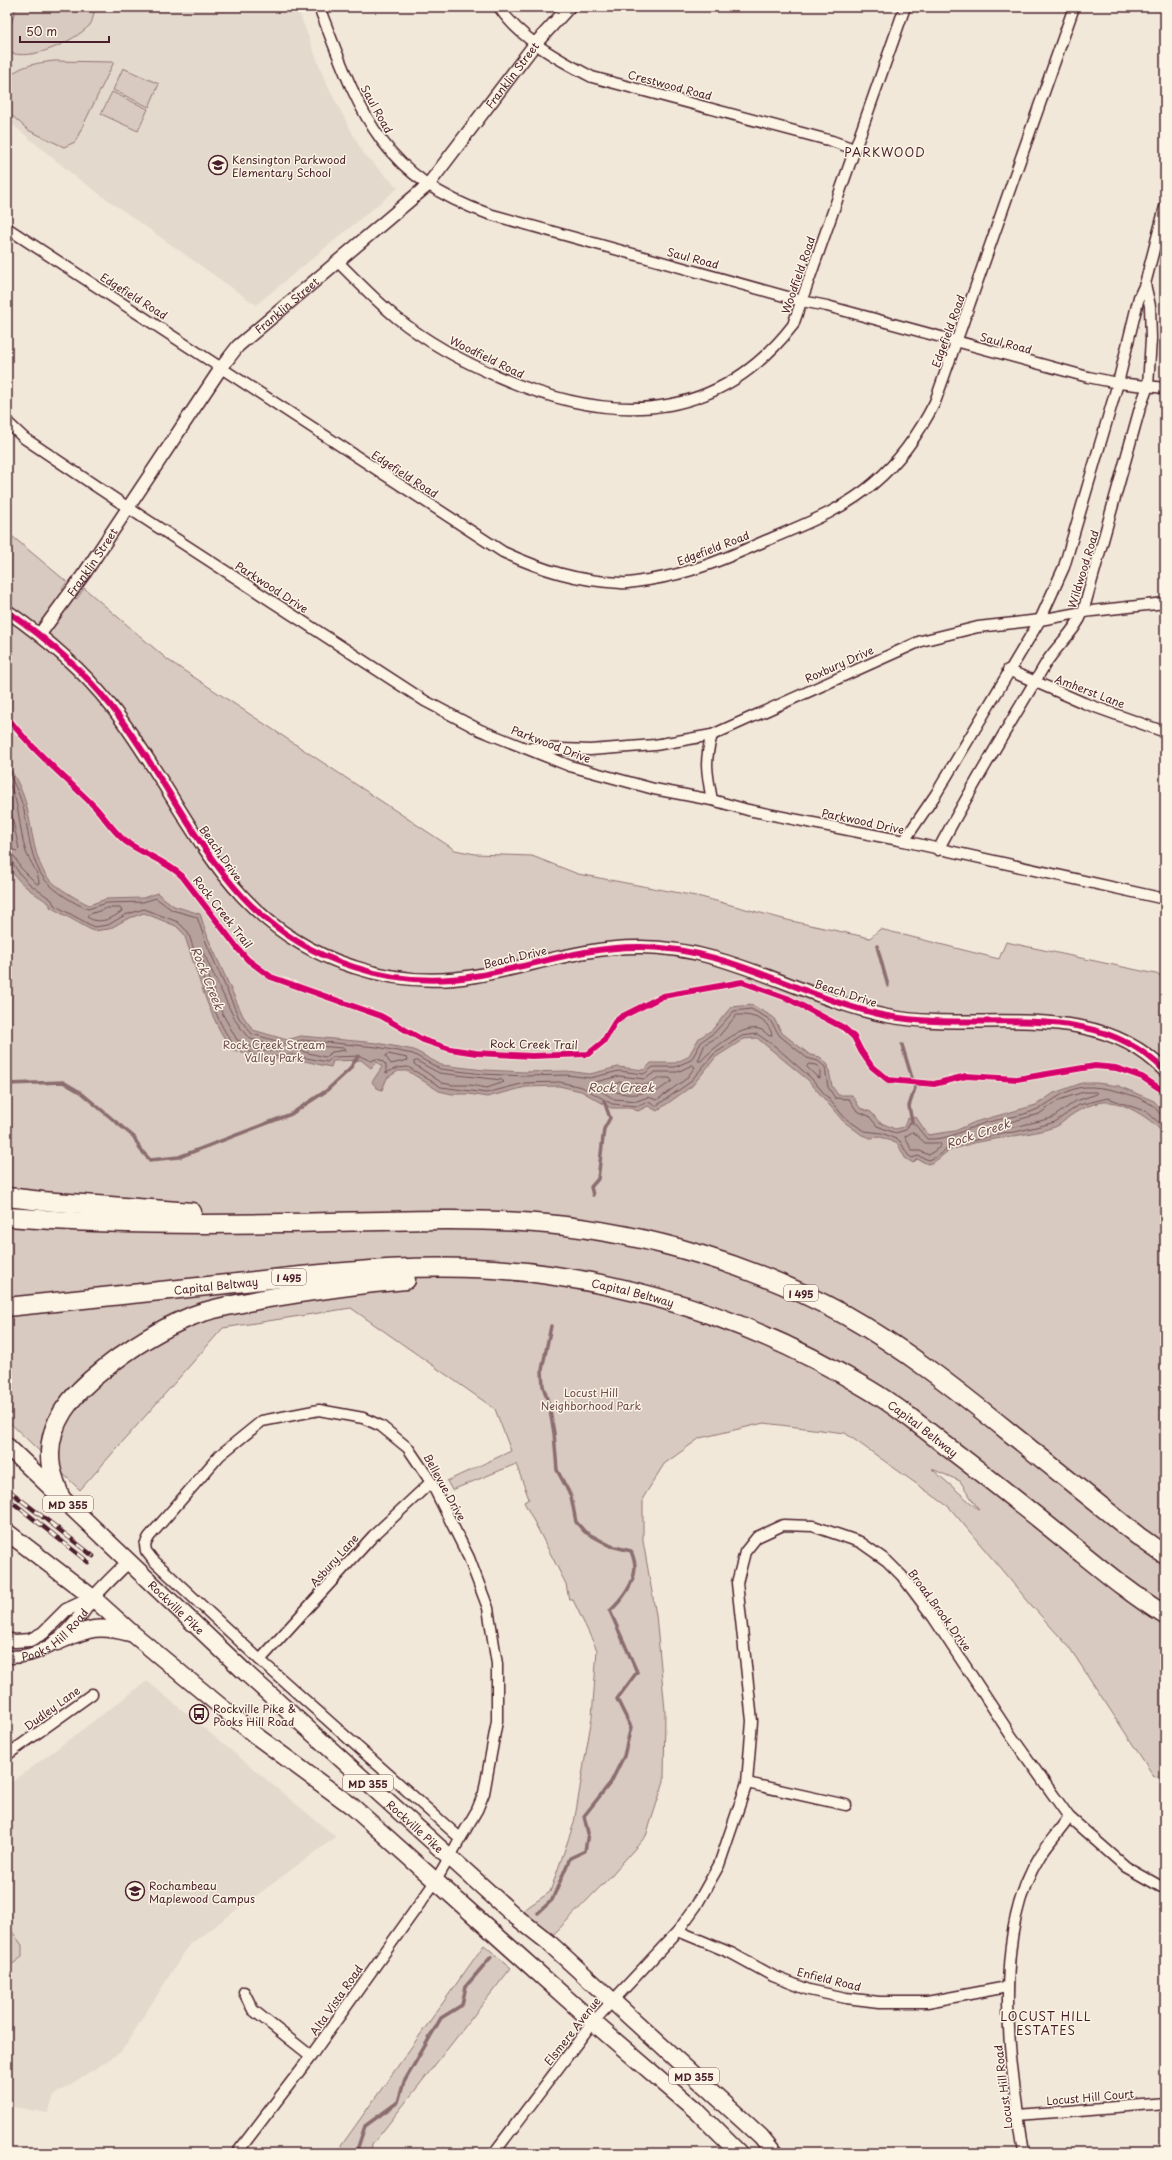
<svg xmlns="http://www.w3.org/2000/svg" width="1172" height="2160" font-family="'Playpen Sans',sans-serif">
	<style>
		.built { fill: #e4d9cd }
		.green { fill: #d8cac0; stroke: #917476; fill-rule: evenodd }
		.water { fill: #b6a19c; stroke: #8b6d6f }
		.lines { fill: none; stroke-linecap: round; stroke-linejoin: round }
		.shore { stroke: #755358; stroke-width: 1 }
		.stream { stroke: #8b6d6f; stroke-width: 3.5 }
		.minor-casing { stroke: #4a1f2b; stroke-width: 13 }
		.tertiary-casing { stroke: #4a1f2b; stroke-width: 15 }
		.primary-casing { stroke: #4a1f2b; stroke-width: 19 }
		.motorway-casing { stroke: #4a1f2b; stroke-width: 21 }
		.minor { stroke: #fcf5e5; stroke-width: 10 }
		.tertiary { stroke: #fcf5e5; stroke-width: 12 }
		.primary { stroke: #fcf5e5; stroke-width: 16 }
		.motorway { stroke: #fcf5e5; stroke-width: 18 }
		.rail-casing { stroke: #4a1f2b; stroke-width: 4.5 }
		.rail { stroke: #fcf5e5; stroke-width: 3; stroke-dasharray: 9; stroke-linecap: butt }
		.cycleway-casing { stroke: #fcf5e5; stroke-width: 8 }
		.cycleway { stroke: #d6006c; stroke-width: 6 }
		.labels { text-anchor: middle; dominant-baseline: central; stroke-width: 3; stroke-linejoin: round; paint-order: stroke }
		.shield { fill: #fcf5e5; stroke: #7f5f63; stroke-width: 1 }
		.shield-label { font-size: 10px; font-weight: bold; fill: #4a1f2b }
		.street-label { font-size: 11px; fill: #4a1f2b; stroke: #fcf5e5 }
		.poi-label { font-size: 11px; fill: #4a1f2b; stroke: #fcf5e5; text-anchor: start }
		.park-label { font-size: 11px; fill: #6e4a50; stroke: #fcf5e5 }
		.neighbourhood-label { font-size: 12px; letter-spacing: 1px; fill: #4a1f2b; stroke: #fcf5e5 }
		.water-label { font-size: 12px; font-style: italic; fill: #704c53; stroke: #fcf5e5 }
	</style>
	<rect width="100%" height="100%" fill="#f1e8da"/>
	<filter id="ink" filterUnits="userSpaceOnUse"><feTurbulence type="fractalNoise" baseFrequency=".025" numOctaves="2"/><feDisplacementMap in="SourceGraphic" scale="8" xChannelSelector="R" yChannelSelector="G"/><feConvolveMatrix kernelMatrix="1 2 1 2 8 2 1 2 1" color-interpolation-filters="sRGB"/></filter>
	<g filter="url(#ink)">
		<!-- built -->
		<g class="built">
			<polygon points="7,7 297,7 326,83 363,153 398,188 256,305 77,178 7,120"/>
			<polygon points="147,1681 336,1837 189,1945 121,2052 54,2095 48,2113 7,2106 7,1786"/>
		</g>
		<!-- green -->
		<g class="green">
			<path d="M16,7h79c-1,5 -2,14 -5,18 -17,17 -59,37 -82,27v-17z"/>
			<path d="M54,61l60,1 -39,80 -11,5 -36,-17 -21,-19c0,-8 -3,-22 0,-29 7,-17 32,-19 47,-21z"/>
			<polygon points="123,68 159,84 149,107 113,90"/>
			<polygon points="112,92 148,109 138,131 101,114"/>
			<path d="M7,532l60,50 -5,7 15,10 7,-11 84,72 287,190 20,4 57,2 46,18 123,23 86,23 83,18 10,-9 119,30 7,-17 159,34v805l-12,-6 -84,-128 -37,-41 -83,-99 -104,-74 -81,-10 -64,15 -36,26 -21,34v43l13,74 9,95 -1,71 -18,55 -39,44 -60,61 -32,-25 35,-24 24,-69 18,-106 5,-67 -24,-50h-4l-3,-16 -42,-82 5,-3 -13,-35 -64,26 -5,-9 64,-30 -16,-42 -144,-101 -128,20 -143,162 -73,-70zM932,1469l28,12 19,29z"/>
			<polygon points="7,1925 22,1945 22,1957 7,1968"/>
			<polygon points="484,1945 511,1968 372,2145 370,2153 336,2153"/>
		</g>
		<!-- water -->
		<path class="water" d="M7,764c9,14 16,27 20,44 5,20 7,53 21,70 11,11 27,20 41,27l17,-6 37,-1 14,-5 17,13 26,8 8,24 35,78 10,14 34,10 14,-4 76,7 37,7 27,15 43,5 41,2 42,-1 23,3 28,-7 26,3 7,-7h24l13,-6 11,-19 13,-8 19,-23 21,-2 21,12 9,16 28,22 10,2 8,8 4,21 6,9h14l8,13 11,4 8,10 16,7 9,-2 3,-8 9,-2 12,18 27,-4 20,-9 61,-17 18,-12 28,-10h15l22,3 35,15 11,13v24c-5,-15 -41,-36 -56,-36 -13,-1 -29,7 -39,14 -5,4 -10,9 -15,11 -34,11 -71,10 -104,23 -8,3 -12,11 -23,14l-11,-5 -4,4 -8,-5 -7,-14 -17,-7 -11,1 -8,-3 -19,-14 -35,-41 -51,-42 -13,1 -28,18 -24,29 -35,25 -9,-5 -10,5 -8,-3h-19l-30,-17 -22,-5 -33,1 -39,10 -18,-3h-17l-13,-3 -31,-20h-10l-11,7 -5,12 -5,-2 -5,-6 10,-15 -5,-5 -6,6 -10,-8 -28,1 -2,6c-13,-2 -26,-7 -39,-8 -26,-2 -27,9 -53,-9l-5,2c-26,-33 -36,-79 -50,-118l-8,-8 -32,-13 -17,6 -18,10 -16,2 -43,-24v-3c-17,-12 -38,-23 -43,-45 -2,-8 2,-16 0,-25z"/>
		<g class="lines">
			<!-- shore -->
			<g class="shore">
				<path d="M7,771c8,13 13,25 17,39 4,21 7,53 21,70 11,12 28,23 43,29l19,-6 36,-1 13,-4 16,12 25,7 8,23 34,78 13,16 35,10 15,-4 75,7 36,7 27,15 43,5 42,2 42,-1 23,3 29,-7 25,3 9,-7h22l16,-7 11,-19 13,-9 19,-21 17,-2 18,10 11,17 27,22 11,3 7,6 3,20 7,11 14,1 8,12 12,5 8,10 18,7 11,-3 4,-7 3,-1 14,17c20,1 32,-7 49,-13 20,-8 43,-8 62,-17 16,-8 28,-21 47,-22 17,-1 52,7 67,18 5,3 6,10 13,11"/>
				<path d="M7,780c14,22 11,48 19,72 4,10 13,21 13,31l-2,1 -17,-17 -5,-10 -8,-3"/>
				<polyline points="7,793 19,849 17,851 7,848"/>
				<path d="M7,859l5,2c8,18 24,28 40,39l2,5 40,22 14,-2 17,-10 19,-6 34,13 10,10c12,34 25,88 47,114h6l14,10 17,1 19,-2 36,7 6,-5 27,-1 11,5 5,-2 5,1 5,5v8l11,-5 11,-1 33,20 45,6 39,-10 34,-1 23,5 30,17 26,2 10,-4 8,4 33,-23 25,-29 28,-18 15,-2 19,13 35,31 34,40 19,13 18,2 18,8 8,14 4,3 6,-2 11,4 7,-3 13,-10 53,-14 13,-1 29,-7 11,-3 24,-17 29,-7 39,14 18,16"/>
				<path d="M108,908h12l2,3c-10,8 -23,14 -35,6l1,-2z"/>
				<polygon points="202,950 235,1020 246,1035 251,1039 279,1047 280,1051 257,1051 243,1042 237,1040 221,1011 200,952"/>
				<path d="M737,1015c14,-1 32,4 35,20l-3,1c-3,-3 -6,-6 -10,-7 -18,-4 -47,20 -58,32h-3l7,-17 13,-7z"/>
				<polygon points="302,1045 344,1048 346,1050 332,1052 325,1057 296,1050 296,1047"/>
				<polygon points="388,1054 407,1058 408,1060 391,1064 386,1057"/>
				<polygon points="417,1061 439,1073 502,1080 504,1082 487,1088 470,1085 453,1085 442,1083 414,1064 414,1062"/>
				<polygon points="809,1064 816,1065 820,1069 820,1078 818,1078 807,1067"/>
				<polygon points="693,1065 695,1067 686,1079 657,1100 648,1097 637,1101 614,1099 591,1085 592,1083 619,1076 645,1079 655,1072 677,1072"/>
				<path d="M658,1078h12l2,3 -16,11c-9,-2 -11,1 -19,2 -8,1 -23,-1 -29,-6l12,-6 26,3z"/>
				<polygon points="1084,1092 1096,1092 1097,1094 1076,1101 1052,1118 1015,1127 1002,1126 1003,1124 1039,1114 1059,1100"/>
				<polygon points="913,1132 925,1143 940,1143 941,1146 929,1155 920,1151 912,1151 905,1137"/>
			</g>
			<!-- stream -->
			<g class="stream">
				<polyline points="877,946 888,986"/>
				<polyline points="902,1045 915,1088 909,1106 912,1122"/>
				<polyline points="7,1084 63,1082 80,1092 134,1137 140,1149 150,1160 179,1157 291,1114 326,1091 349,1070 358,1056"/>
				<polyline points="593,1195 591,1187 598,1179 604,1129 610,1118 604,1101"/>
				<path d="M538,1913l14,-13 18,-42 15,-7 3,-18 -4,-17 27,-34 13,-26 7,-29 -14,-28 20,-27 -27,-61c11,-10 25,-28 25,-44 0,-5 -2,-11 -4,-16l-20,-5 -26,-14 -9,-10 -5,-26 -14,-26 -3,-37 -5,-28 -6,-19 -1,-16 9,-44"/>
				<polyline points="356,2153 365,2126 398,2102 404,2082 441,2018 462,2005 466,1986 491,1957"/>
			</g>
			<!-- minor casing -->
			<g class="minor-casing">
				<g id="minor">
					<path d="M319,7c39,100 59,169 170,207l313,87 25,5 261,71 30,6 47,5"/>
					<path d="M499,7c21,32 60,53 93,70l240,64 22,8"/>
					<path d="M7,228l496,324c39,18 74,29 118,31 9,1 18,-2 27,-3 42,-6 79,-22 117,-39 38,-16 78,-31 109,-58 26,-22 46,-51 61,-81l139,-395"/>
					<path d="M338,262c19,19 38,39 59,56 30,24 67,44 102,59 109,47 216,49 294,-52l112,-318"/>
					<polyline points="7,422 24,438 127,507 425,701 480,730 570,766 654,789 712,800 748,810 904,841 1165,899"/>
					<polyline points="1008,670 1084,703 1165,732"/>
					<polyline points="532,748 590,750 655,745 712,735 921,641 978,627 1040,620 1083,612 1165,603"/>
					<path d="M712,800c-5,-26 -8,-39 0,-65"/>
					<polyline points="904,841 936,794 1040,620 1064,567 1118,383 1139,297 1145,284 1165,207"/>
					<path d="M938,850c34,-64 71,-125 108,-187 11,-18 29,-31 37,-51l57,-204 8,-22 3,-47 -1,-33 -5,-22"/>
					<polyline points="260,1660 373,1536 431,1482"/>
					<polyline points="7,1755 92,1694"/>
					<polyline points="747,1783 846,1805"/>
					<polyline points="678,1931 731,1953 773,1976 809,1990 846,1998 879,2002 927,2002 1007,1987"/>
					<polyline points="244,1992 253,2010 311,2056"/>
					<polyline points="1018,2115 1165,2103"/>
					<polyline points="237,2153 311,2056 435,1882 477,1810 484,1793 497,1721 497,1664 488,1608 469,1558 431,1482 408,1448 381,1426 363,1418 319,1410 262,1421 220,1455 149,1537 145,1545 146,1551 153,1560 260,1660 460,1838"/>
					<polyline points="494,2153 593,2022 678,1931 696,1906 719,1865 747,1783 752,1721 737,1583 745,1552 757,1537 783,1525 813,1526 860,1542 887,1561 902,1576 933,1617 1012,1737 1069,1817 1126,1867 1165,1889"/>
					<path d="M1024,2153c-14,-88 -34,-218 16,-297 8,-13 20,-26 29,-39"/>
				</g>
			</g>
			<!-- tertiary casing -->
			<g class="tertiary-casing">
				<g id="tertiary">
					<path d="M7,611c39,27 74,57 104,95 78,100 110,220 243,261 39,13 81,16 121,9 55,-9 109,-30 166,-29 87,0 163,52 246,69 92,18 205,-21 278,55"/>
					<path id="s1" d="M40,634l46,-63 135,-203 17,-22 190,-161 107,-141 34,-37"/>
					<polyline points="7,1639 15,1641 30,1640 43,1633 66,1610 92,1598"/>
					<path id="s2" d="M7,1657c34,1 52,-15 72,-40 6,-6 9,-14 15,-20 10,-12 23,-24 34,-35"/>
				</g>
			</g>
			<!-- primary casing -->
			<g class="primary-casing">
				<g id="primary">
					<path id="s3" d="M7,1446l239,227 269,243 32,25 214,196 13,16"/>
					<polyline points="7,1532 93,1598 132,1633 255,1735 353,1807 593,2022 699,2113 739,2153"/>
					<path d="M57,1642c31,-13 39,-18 73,-9"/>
				</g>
			</g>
			<!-- motorway casing -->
			<g class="motorway-casing">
				<g id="motorway">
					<polyline points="7,1197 42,1201 192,1212"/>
					<path d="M7,1217c92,7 184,8 276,6 88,-1 176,-7 264,1 103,10 207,41 298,91 59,33 112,75 164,117 43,35 86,69 129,104l27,19"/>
					<path id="s4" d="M7,1307c73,-8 147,-15 220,-23 106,-12 216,-25 322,-9 113,16 221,55 319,114 27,16 52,36 77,56 45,34 90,70 134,106 27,22 56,46 86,64"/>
					<path d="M60,1496c-3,-9 -7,-19 -9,-29 -7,-43 22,-74 53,-98 27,-22 56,-40 88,-53 22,-9 47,-12 71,-17 47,-8 95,-15 143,-19"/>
				</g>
			</g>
			<!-- minor -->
			<use href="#minor" class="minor"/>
			<!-- tertiary -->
			<use href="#tertiary" class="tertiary"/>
			<!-- primary -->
			<use href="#primary" class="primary"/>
			<!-- motorway -->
			<use href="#motorway" class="motorway"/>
			<!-- rail casing -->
			<g class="rail-casing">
				<g id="rail">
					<polyline points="7,1489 93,1556"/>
					<polyline points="7,1498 88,1562"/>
				</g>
			</g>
			<!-- rail -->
			<use href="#rail" class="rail"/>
			<!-- cycleway casing -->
			<g class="cycleway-casing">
				<g id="cycleway">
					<path d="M7,611c39,27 74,57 104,95 78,100 110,220 243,261 39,13 81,16 121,9 55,-9 109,-30 166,-29 87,0 163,52 246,69 92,18 205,-21 278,55"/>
					<path d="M7,717c26,34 58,60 88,90 10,11 18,24 30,34 18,13 41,20 57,35l57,74 9,10 23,17 110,39 42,24 27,9 26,4 56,3 56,-2 15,-12 12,-20 6,-5 42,-21 79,-14 45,16 57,30 10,9 7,14 11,16 16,13 46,4 32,-8 51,3 78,-13 21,2 15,5 11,4 23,15"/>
				</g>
			</g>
			<!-- cycleway -->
			<use href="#cycleway" class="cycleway"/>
		</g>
	</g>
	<!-- icons -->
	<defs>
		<g id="school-ring" transform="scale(1)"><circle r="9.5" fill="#fcf5e5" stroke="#4a1f2b" stroke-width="1.5"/><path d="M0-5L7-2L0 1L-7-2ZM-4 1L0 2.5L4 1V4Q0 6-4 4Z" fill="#4a1f2b"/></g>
		<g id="bus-ring" transform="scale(1)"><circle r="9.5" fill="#fcf5e5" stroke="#4a1f2b" stroke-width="1.5"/><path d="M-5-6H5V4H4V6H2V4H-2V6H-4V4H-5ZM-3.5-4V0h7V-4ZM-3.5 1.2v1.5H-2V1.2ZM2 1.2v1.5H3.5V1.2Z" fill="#4a1f2b"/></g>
	</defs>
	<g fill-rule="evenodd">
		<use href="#school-ring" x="218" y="165"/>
		<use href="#bus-ring" x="199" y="1714"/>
		<use href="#school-ring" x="135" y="1891"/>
	</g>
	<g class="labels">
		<!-- shield labels -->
		<g class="shield">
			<rect x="272" y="1269" width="34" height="16" rx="3"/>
			<rect x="784" y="1285" width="34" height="16" rx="3"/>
			<rect x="43" y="1496" width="50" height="16" rx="3"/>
			<rect x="343" y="1775" width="50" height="16" rx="3"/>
			<rect x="669" y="2068" width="50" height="16" rx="3"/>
		</g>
		<g class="shield-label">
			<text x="289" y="1277">I 495</text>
			<text x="801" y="1293">I 495</text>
			<text x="68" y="1504">MD 355</text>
			<text x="368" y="1783">MD 355</text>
			<text x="694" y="2076">MD 355</text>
		</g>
		<!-- street labels -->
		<g class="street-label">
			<text stroke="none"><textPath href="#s1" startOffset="737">Franklin Street</textPath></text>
			<text transform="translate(670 85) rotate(15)">Crestwood Road</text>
			<text transform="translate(377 109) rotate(61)">Saul Road</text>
			<text transform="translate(693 258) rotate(15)">Saul Road</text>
			<text transform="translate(798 275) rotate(-71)">Woodfield Road</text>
			<text transform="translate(134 296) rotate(32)">Edgefield Road</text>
			<text stroke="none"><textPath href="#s1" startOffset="413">Franklin Street</textPath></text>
			<text transform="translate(948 331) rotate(-70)">Edgefield Road</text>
			<text transform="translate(1006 343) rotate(15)">Saul Road</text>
			<text transform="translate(487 357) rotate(26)">Woodfield Road</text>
			<text transform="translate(405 474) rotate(33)">Edgefield Road</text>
			<text transform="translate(713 548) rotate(-21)">Edgefield Road</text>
			<text stroke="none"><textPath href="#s1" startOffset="89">Franklin Street</textPath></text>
			<text transform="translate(1083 569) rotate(-73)">Wildwood Road</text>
			<text transform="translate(272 587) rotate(33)">Parkwood Drive</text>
			<text transform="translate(839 664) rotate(-24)">Roxbury Drive</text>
			<text transform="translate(1090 691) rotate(21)">Amherst Lane</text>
			<text transform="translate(551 744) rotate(21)">Parkwood Drive</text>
			<text transform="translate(863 821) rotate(12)">Parkwood Drive</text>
			<text transform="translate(221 853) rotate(55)">Beach Drive</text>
			<text transform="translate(223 912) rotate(52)">Rock Creek Trail</text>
			<text transform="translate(515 957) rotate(-13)">Beach Drive</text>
			<text transform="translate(846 993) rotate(18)">Beach Drive</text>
			<text transform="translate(534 1044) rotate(1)">Rock Creek Trail</text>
			<text stroke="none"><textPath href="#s4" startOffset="210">Capital Beltway</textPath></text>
			<text stroke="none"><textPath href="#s4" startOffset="630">Capital Beltway</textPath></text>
			<text stroke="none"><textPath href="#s4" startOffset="953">Capital Beltway</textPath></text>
			<text transform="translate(445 1487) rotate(61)">Bellevue Drive</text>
			<text transform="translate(334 1560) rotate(-48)">Asbury Lane</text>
			<text stroke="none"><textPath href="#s3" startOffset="234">Rockville Pike</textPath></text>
			<text transform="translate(940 1610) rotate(54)">Broad Brook Drive</text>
			<text stroke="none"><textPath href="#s2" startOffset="55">Pooks Hill Road</textPath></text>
			<text transform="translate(52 1708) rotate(-36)">Dudley Lane</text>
			<text stroke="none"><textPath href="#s3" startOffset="558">Rockville Pike</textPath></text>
			<text transform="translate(829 1979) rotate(14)">Enfield Road</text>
			<text transform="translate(336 2000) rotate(-55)">Alta Vista Road</text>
			<text transform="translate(572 2031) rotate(-52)">Elsmere Avenue</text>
			<text transform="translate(1003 2087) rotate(-97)">Locust Hill Road</text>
			<text transform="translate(1090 2097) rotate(-5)">Locust Hill Court</text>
		</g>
		<!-- poi labels -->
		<g class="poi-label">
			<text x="232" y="159">Kensington Parkwood<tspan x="232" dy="13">Elementary School</tspan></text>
			<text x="213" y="1708">Rockville Pike &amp;<tspan x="213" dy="13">Pooks Hill Road</tspan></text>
			<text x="149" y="1885">Rochambeau<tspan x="149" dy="13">Maplewood Campus</tspan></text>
		</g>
		<!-- park labels -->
		<g class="park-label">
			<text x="274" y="1044">Rock Creek Stream<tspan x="274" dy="13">Valley Park</tspan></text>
			<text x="591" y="1392">Locust Hill<tspan x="591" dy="13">Neighborhood Park</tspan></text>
		</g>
		<!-- neighbourhood labels -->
		<g class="neighbourhood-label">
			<text x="885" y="152">PARKWOOD</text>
			<text x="1046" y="2016">LOCUST HILL<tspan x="1046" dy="14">ESTATES</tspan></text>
		</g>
		<!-- water labels -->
		<g class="water-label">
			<text transform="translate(208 978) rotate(68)">Rock Creek</text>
			<text x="621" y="1087">Rock Creek</text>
			<text transform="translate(978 1133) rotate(-19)">Rock Creek</text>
		</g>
	</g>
	<!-- margin -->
	<rect width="1172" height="2160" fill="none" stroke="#fcf5e5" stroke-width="24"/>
	<rect x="12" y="12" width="1148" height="2136" fill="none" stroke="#4a1f2b" stroke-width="1.5" filter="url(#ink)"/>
	<!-- scale -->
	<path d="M20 36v6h89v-6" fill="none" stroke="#4a1f2b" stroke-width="2"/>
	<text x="26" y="36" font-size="12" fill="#4a1f2b" stroke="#fcf5e5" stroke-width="3" paint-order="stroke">50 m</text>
</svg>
